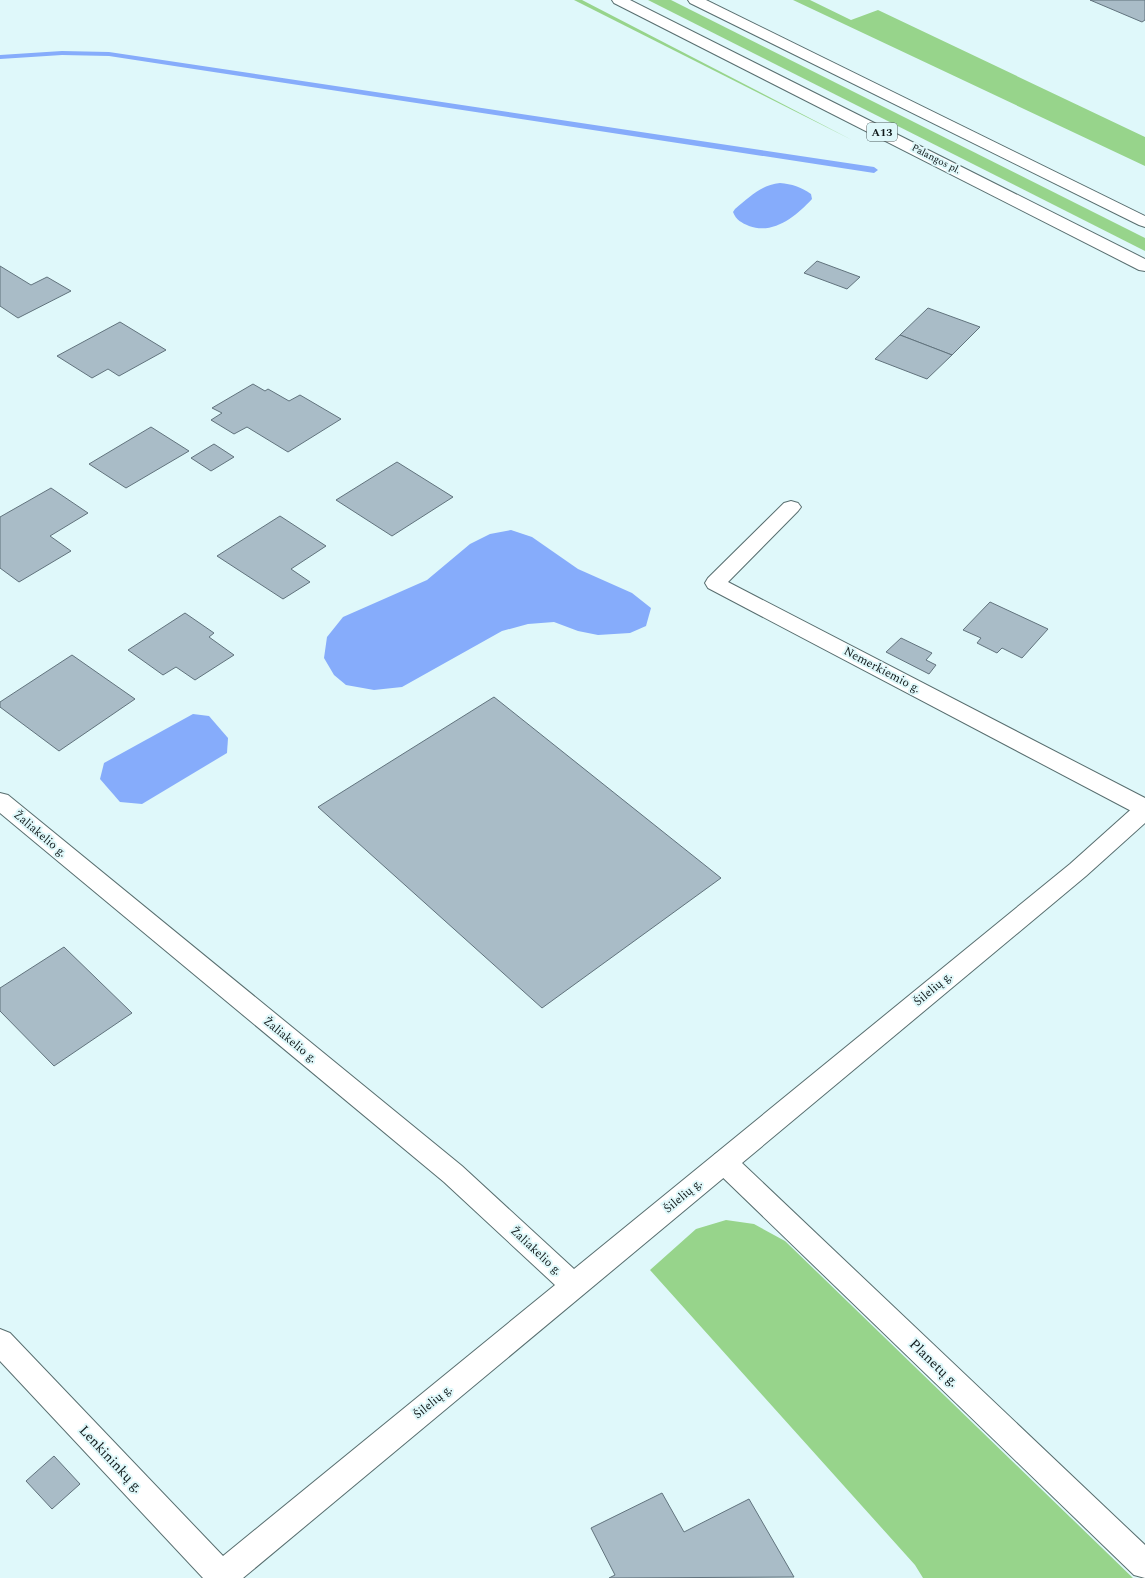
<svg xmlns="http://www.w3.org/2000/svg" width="1145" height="1578" font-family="Spectral,serif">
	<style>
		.green { fill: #97d48b }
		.water { fill: #86acfb }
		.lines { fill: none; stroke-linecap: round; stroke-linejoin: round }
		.stream { fill: #86acfb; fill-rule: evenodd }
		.building { fill: #a9bcc7; stroke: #61737d }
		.street-casing { stroke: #586e6f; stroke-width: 2 }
		.secondary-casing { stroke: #586e6f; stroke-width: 2 }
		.highway-casing { stroke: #586e6f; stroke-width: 2 }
		.street { fill: #fff; fill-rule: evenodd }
		.secondary { fill: #fff; fill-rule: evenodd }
		.highway { fill: #fff; fill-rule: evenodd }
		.labels { text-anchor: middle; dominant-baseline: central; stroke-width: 4; stroke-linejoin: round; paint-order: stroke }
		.far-street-label { font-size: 10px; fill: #10191a; stroke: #dff8fa }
		.shield { fill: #dff8fa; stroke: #4e5c5d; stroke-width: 1 }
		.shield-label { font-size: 11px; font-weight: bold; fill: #10191a }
		.street-label { font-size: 12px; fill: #10191a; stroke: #dff8fa }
		.near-street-label { font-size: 14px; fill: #10191a; stroke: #dff8fa }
	</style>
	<rect width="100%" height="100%" fill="#dff8fa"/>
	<!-- green -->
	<g class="green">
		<polygon points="574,0 582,0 852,140"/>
		<polygon points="648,0 671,0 1145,238 1145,251"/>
		<polygon points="793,0 810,0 851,20 878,10 1145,137 1145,166"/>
		<polygon points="726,1220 754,1224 785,1241 1133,1578 923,1578 915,1565 650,1270 696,1229"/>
	</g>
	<!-- water -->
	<g class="water">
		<path d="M780,183c12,1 21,4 31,11l1,5c-16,17 -38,36 -63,27 -7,-3 -13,-6 -16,-14l2,-3c15,-12 26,-24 45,-26z"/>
		<polygon points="511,530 532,537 578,569 632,593 651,608 646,626 630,633 598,635 578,631 554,622 528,624 502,631 402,687 374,690 346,685 334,675 324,658 327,637 343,617 427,580 470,544 490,534"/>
		<polygon points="193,714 209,716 228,738 227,753 142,804 120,802 100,779 104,763"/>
	</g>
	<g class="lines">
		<!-- stream -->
		<polygon class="stream" points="62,51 109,52 874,167 878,170 874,173 109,56 62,55 0,59 0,55"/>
	</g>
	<!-- building -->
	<g class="building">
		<polygon points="1090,0 1145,0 1145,20 1142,22"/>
		<polygon points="817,261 860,277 847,289 804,273"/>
		<polygon points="0,266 31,285 47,277 71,291 18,318 0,306"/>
		<polygon points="928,308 980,327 952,355 900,335"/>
		<polygon points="120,322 166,350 119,376 108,369 92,378 57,356"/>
		<polygon points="900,335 952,355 927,379 875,359"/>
		<polygon points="253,384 265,391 268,389 289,401 300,395 341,419 288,452 247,427 234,434 211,420 222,413 212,408"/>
		<polygon points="151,427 189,451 126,488 89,464"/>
		<polygon points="214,444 234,457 211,471 191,458"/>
		<polygon points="397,462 453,497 392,536 336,500"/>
		<polygon points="51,488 88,513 50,536 71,551 19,582 0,568 0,517"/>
		<polygon points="280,516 326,546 291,569 310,582 283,599 217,556"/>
		<polygon points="990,602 1048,629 1022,658 1002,648 997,653 977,643 981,638 963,630"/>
		<polygon points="185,613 214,633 209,637 234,655 195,680 176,667 163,675 128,650"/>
		<polygon points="901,638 932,653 926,660 936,665 929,674 886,652"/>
		<polygon points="72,655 135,699 59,751 0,707 0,702"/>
		<polygon points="494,697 721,878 542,1008 318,807"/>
		<polygon points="64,947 132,1013 54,1066 0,1011 0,988"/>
		<polygon points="54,1456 80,1484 52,1509 26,1481"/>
		<polygon points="662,1493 684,1532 749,1499 794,1577 609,1578 615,1575 591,1528"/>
	</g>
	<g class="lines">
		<!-- street casing -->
		<g class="street-casing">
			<g id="street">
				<polygon points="791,501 798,503 801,507 798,511 728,582 1145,798 1145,816 1137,814 708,588 705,583 708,578 784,503"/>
				<polygon points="0,793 8,795 462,1166 574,1269 715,1154 724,1151 733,1154 737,1162 733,1170 243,1578 203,1578 0,1361 0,1329 10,1333 223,1556 555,1285 444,1182 0,813"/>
			</g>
		</g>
		<!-- secondary casing -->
		<g class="secondary-casing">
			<polygon id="secondary" points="1145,802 1145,823 1086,876 742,1163 1145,1545 1145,1578 1134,1575 715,1170 711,1162 715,1154 1070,864 1137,804"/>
		</g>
		<!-- highway casing -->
		<g class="highway-casing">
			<g id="highway">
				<polygon points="612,0 630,0 1145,259 1145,271 1139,270 614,3"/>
				<polygon points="688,0 706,0 1145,216 1145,227 1139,225 690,3"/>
			</g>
		</g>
		<!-- street -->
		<use href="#street" class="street"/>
		<!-- secondary -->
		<use href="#secondary" class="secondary"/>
		<!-- highway -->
		<use href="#highway" class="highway"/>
	</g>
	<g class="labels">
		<!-- far-street labels -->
		<g class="far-street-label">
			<text transform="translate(936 159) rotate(27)">Palangos pl.</text>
		</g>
		<!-- shield labels -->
		<rect class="shield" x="867" y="123" width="30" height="18" rx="3"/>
		<g class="shield-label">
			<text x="882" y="132">A13</text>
		</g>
		<!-- street labels -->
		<g class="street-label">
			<text transform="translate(882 670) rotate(28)">Nemerkiemio g.</text>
			<text transform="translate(40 834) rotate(40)">Žaliakelio g.</text>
			<text transform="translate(933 989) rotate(-40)">Šilelių g.</text>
			<text transform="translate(290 1040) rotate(39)">Žaliakelio g.</text>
			<text transform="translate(683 1196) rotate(-40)">Šilelių g.</text>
			<text transform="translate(536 1251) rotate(43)">Žaliakelio g.</text>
			<text transform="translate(433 1402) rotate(-39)">Šilelių g.</text>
		</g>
		<!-- near-street labels -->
		<g class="near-street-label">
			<text transform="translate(934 1363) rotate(44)">Planetų g.</text>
			<text transform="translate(111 1459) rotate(47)">Lenkininkų g.</text>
		</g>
	</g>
</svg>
